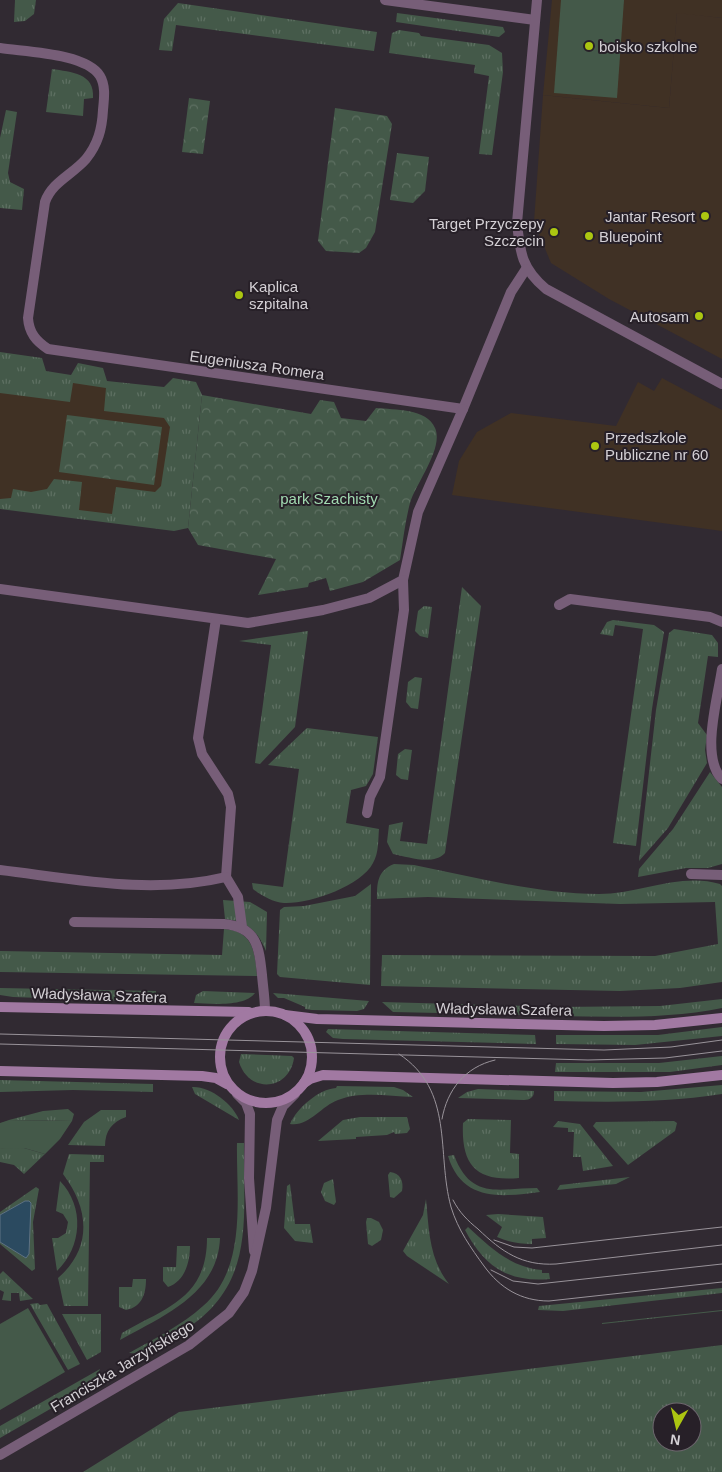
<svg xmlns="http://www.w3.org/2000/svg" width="722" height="1472" font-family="Helvetica,sans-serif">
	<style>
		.commercial { fill: #403125 }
		.education { fill: #403124 }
		.grass { fill: url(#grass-tufts); fill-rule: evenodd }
		.park { fill: url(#park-crowns) }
		.pitch { fill: #445949 }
		.water { fill: #2b4a60; stroke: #5e7283 }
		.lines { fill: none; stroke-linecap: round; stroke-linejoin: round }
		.street { stroke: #775e78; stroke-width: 10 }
		.secondary { stroke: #a179a2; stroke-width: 10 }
		.tram { stroke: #99939a; stroke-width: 1 }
		.poi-dot { fill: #acc611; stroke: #272028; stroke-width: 2 }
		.labels { text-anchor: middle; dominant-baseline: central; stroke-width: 4; stroke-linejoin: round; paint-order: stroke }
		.poi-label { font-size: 15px; fill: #d4d0d5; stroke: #272028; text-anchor: start }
		.street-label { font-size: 15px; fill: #d4d0d5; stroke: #272028 }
		.park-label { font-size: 15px; fill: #a2dbb2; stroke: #272028 }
	</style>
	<defs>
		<pattern id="grass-tufts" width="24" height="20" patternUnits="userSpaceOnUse" patternTransform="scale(1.25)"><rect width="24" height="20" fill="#445949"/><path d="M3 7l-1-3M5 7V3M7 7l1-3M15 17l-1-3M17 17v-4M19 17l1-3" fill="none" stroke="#5e7062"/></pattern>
		<pattern id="park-crowns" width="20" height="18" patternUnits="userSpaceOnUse" patternTransform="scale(1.25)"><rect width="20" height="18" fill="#445949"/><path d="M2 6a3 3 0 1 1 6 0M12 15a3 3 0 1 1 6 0" fill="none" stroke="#5e7062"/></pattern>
	</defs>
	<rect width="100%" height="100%" fill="#312a32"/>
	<!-- commercial -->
	<polygon class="commercial" points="677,12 722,18 722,359 609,299 551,263 534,222 543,95 669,108"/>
	<!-- education -->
	<g class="education">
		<polygon points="552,0 722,0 722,18 677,13 669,108 543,95"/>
		<polygon points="0,368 200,397 186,528 0,508"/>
		<polygon points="662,378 722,410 722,531 452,495 459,461 477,432 511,413 616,426 638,382 654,391"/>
	</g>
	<!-- grass -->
	<g class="grass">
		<polygon points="15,0 36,0 34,14 25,21 14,22"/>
		<polygon points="178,3 377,32 374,51 176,25 172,51 159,50 164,19"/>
		<polygon points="397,13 503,27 505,32 499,37 396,22"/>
		<polygon points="399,30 419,33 421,36 489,45 502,53 503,72 492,155 479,154 489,76 474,73 475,65 389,53 392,33"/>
		<path d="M52,69c19,3 43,4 41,29l-9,1 -1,17 -37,-4z"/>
		<polygon points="6,110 17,112 8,173 10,182 24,189 22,210 0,208 0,138"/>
		<polygon points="0,352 42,358 46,371 71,375 78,363 103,368 107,381 164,387 173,378 196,382 202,395 188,528 174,531 0,509 0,499 11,498 13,489 31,492 47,489 54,479 82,482 79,510 112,514 116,487 155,492 161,486 170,427 164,418 104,411 106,388 73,383 70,402 0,393"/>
		<path d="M462,587l19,19 -36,247c-12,13 -36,4 -52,1l-6,-12 2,-17 14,-3 -3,19 27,3z"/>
		<polygon points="424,606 432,607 428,638 420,636 415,631 418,611"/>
		<polygon points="613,620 654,625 664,632 652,709 636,846 613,843 643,629 615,625 613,636 600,634 607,622"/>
		<polygon points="674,629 712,635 718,643 718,657 708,656 698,723 707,735 705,750 707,763 668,828 639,861 656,710 669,633"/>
		<polygon points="308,631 295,727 260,764 255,763 271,645 239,641"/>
		<polygon points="415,677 422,678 418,709 411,708 406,702 408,682"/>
		<path d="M307,728l71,9 -5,37 -7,12 -15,4 -5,33 33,6c-1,11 0,24 -6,34 -12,23 -63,41 -89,40 -11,-1 -22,-7 -31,-14l-1,-6 31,4 16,-118 -31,-4z"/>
		<polygon points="405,749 412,750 408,780 401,779 396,775 398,754"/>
		<polygon points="710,772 722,787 722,864 708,868 686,868 638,877 639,869 673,829"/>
		<path d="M394,864l20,1c61,12 123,29 185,29 40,0 82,-22 121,-10l2,2v96l-42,6 -60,3 -239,-5 1,-31 273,1 63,-12 -3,-42 -95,2 -192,-7 -51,2c0,-16 0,-28 17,-35z"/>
		<polygon points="371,884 370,985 280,977 277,974 280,910 284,907 304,906 355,896"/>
		<path d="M223,900l27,2 17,10 -1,39c-8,-20 -19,-30 -41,-32z"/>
		<path d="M224,929c29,2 31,23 33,47l-257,-4v-21l222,4z"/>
		<polygon points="0,988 156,991 155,1002 13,997 0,995"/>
		<path d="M203,991l52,2c-10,14 -44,11 -61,10l2,-8z"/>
		<polygon points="273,993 369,1001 364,1009 357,1011 312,1010 305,1009 305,1007 284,998 278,998"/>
		<path d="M722,999v9c-54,11 -111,9 -166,8v-9l104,-1z"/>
		<polygon points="382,1002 530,1006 534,1009 536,1015 393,1012"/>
		<polygon points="722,1027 722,1036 635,1045 556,1044 556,1035 658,1035"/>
		<polygon points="328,1029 535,1035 536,1044 343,1039 333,1038 326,1032"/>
		<path d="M241,1054l51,2 2,2c-5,33 -45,36 -55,4z"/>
		<polygon points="722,1056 722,1065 670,1072 555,1072 556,1063 659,1063"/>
		<polygon points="0,1080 153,1084 153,1092 73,1090 0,1092"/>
		<path d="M722,1085v9c-56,9 -111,8 -168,7v-10l87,1z"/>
		<path d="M337,1086l57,1 9,3 10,7c-24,-1 -53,-6 -75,3 -17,6 -29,27 -48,24 7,-16 29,-35 46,-36z"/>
		<path d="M192,1087c18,-1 41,17 47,33l-44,-26z"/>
		<path d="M478,1089l56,2c0,6 -4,9 -10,9l-66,-2 9,-6z"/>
		<polygon points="68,1109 74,1114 72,1121 9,1120 43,1111"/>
		<path d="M101,1110h25v7c-14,5 -21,14 -21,29l-37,-1 16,-23z"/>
		<polygon points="360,1117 407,1117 410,1129 407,1133 395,1134 394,1132 387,1135 356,1137 356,1139 318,1141 343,1120"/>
		<path d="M468,1119l43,1 -1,33 9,1v24c-43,4 -58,-13 -56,-55z"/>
		<polygon points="558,1121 580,1124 613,1166 583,1171 581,1157 573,1157 574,1132 568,1132 568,1128 553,1127"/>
		<polygon points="674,1121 677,1123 675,1131 628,1165 593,1126 596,1122"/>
		<path d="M237,1143h7c-1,80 13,145 -67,192 -15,9 -29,21 -48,18 25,-14 53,-28 74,-47 45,-38 33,-111 34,-163z"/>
		<polygon points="5,1148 24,1148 45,1154 24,1174 14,1165 0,1162 0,1149"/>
		<path d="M69,1154l35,1v7h-14l-2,144h-24l-6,-28c35,-30 31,-70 5,-104z"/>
		<path d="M454,1155c17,46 46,33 83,33l3,4c-38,5 -78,10 -92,-36z"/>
		<path d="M390,1172c10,1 14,9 12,19l-8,7 -4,-1 -2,-22z"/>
		<polygon points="630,1177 616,1184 557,1190 560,1185"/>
		<polygon points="333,1179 336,1202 334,1205 325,1201 321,1192 324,1183"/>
		<path d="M60,1181c25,26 22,66 -3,90l-5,-33h6l8,-5 2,-11 -5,-8 -7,-3z"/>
		<polygon points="290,1184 295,1224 310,1224 313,1243 295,1241 284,1228 287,1186"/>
		<polygon points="36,1187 39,1189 33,1222 35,1269 32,1271 0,1244 0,1242 23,1256 29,1254 30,1202 25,1201 0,1215 0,1212"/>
		<path d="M426,1199c3,31 3,60 23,85l-42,-28 -4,-5 20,-36z"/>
		<path d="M498,1214l45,3 3,21 -14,1v5c-13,0 -24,-2 -35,-7l5,-10 -16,-12z"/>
		<polygon points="371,1218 379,1222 383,1230 381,1240 372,1246 368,1244 366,1222 367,1218"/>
		<path d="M468,1227c23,21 42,40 74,43v3h7l1,6c-42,4 -66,-13 -85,-49z"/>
		<path d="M207,1238h13c-2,56 -57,78 -100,102l2,-7c45,-26 85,-35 85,-95z"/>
		<path d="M177,1246h13c0,16 -5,35 -22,41l-5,-6v-14h13z"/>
		<polygon points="3,1271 33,1299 20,1301 19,1293 11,1293 11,1301 2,1300 4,1292 0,1290 0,1274"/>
		<path d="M133,1279h13c0,15 -4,28 -20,31l-7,-3v-20h13z"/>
		<polygon points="722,1288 722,1293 563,1311 538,1310 539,1306"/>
		<polygon points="38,1303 40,1305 47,1304 80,1364 68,1370 30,1304"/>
		<polygon points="722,1310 722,1311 602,1324 602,1323"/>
		<polygon points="62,1314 101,1314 101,1352 87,1360"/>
		<path d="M722,1345v127h-639l96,-60zM662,1412h30v30h-30z"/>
		<polygon points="100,1369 95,1380 90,1386 0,1438 0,1426"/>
	</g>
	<!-- park -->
	<g class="park">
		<polygon points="189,98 210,101 203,154 182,152"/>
		<polygon points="335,108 387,116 392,124 375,232 366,248 359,253 326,251 318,241"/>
		<polygon points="397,153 429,157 425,191 413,203 390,200"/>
		<path d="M202,395l109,19 9,-14 14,2 7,16 25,3 10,-13c18,2 51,0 59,20 9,20 -19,55 -25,75 -5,19 -7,38 -10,57l-37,22 -33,9 -4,-13 -17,5 -1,4 -50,8 18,-36 -78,-14 -10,-17z"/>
		<polygon points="67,415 162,427 154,485 59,472"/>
	</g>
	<!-- pitch -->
	<g class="pitch">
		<polygon points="561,0 624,0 617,98 554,93"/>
		<polygon points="9,1120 72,1121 60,1139 45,1154 24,1148 0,1149 0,1123"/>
		<polygon points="28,1308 65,1372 0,1410 0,1324"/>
	</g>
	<!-- water -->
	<polygon class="water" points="25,1201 29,1201 31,1203 29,1254 26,1258 0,1242 0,1215"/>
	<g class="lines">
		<!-- street -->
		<g class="street">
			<polyline points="385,0 535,20"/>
			<path d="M537,0l-20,223c3,30 5,46 29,66l176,95"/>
			<path d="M0,48c25,4 86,5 100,28 6,10 4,23 3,34 -1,19 -5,34 -17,49 -14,16 -34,23 -41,43l-17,116c1,15 8,23 20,31l415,60 48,-117 15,-23"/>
			<polyline points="0,589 248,623 323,610 369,598 403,580 418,512 463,409"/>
			<polyline points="559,605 570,599 710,617 722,622"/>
			<polyline points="216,619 198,738 202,754 228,794 231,807 226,877 238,897 242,927"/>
			<path d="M722,669c-4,28 -22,88 0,110"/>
			<polyline points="367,813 370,797 380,777 404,610 403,580"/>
			<path d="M0,870c75,9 151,25 226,7"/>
			<polyline points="691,874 722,875"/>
			<path d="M74,922l150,2c33,3 35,23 38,51 1,12 3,24 3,36"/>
			<polyline points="237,1094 246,1103 250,1114 249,1178 254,1251"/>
			<polyline points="0,1455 189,1345 229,1313 244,1292 252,1271 266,1208 277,1120 283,1106 295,1094"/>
		</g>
		<!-- secondary -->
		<g class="secondary">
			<polyline points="0,1007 249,1012"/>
			<circle cx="266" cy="1057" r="46"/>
			<polyline points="285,1015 317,1019 604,1026 655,1025 722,1018"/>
			<polyline points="0,1071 202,1076 216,1078 227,1084"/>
			<polyline points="304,1083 310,1079 323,1075 613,1083 657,1082 722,1075"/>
		</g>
		<!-- tram -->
		<g class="tram">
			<polyline points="0,1034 604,1050 671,1047 722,1040"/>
			<polyline points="0,1044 588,1060 665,1058 722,1051"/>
			<path d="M399,1054c56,37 37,98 52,153 7,23 20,41 33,59 16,22 37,35 65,35l173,-19"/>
			<path d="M442,1119c5,-29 23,-52 53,-59"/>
			<path d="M453,1200c6,12 15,21 25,29 24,23 44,37 78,35l166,-19"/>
			<polyline points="494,1240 514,1247 532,1248 722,1227"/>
			<polyline points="491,1270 513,1281 538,1284 722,1264"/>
		</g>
	</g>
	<!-- markers -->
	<g class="poi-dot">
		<circle cx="589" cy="46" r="5"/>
		<circle cx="705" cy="216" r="5"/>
		<circle cx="554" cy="232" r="5"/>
		<circle cx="589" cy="236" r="5"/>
		<circle cx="239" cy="295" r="5"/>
		<circle cx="699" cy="316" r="5"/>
		<circle cx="595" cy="446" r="5"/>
	</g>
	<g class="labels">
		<!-- poi labels -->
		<g class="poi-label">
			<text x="599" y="46">boisko szkolne</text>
			<text x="695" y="216" text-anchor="end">Jantar Resort</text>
			<text x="544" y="223" text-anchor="end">Target Przyczepy<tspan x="544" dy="17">Szczecin</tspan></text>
			<text x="599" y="236">Bluepoint</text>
			<text x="249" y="286">Kaplica<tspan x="249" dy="17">szpitalna</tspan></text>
			<text x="689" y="316" text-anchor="end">Autosam</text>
			<text x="605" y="437">Przedszkole<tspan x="605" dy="17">Publiczne nr 60</tspan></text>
		</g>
		<!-- street labels -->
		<g class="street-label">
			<text transform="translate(257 365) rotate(8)">Eugeniusza Romera</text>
			<text transform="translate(99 995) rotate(2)">Władysława Szafera</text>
			<text transform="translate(504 1009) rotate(1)">Władysława Szafera</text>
			<text transform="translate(122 1366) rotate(-31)">Franciszka Jarzyńskiego</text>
		</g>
		<!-- park labels -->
		<g class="park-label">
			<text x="329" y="498">park Szachisty</text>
		</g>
	</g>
	<!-- north arrow -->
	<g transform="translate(677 1427) rotate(188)"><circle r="24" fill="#272028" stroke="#6c666d"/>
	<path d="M0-4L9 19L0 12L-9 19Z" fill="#acc611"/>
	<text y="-8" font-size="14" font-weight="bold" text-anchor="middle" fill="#d4d0d5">N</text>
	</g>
</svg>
